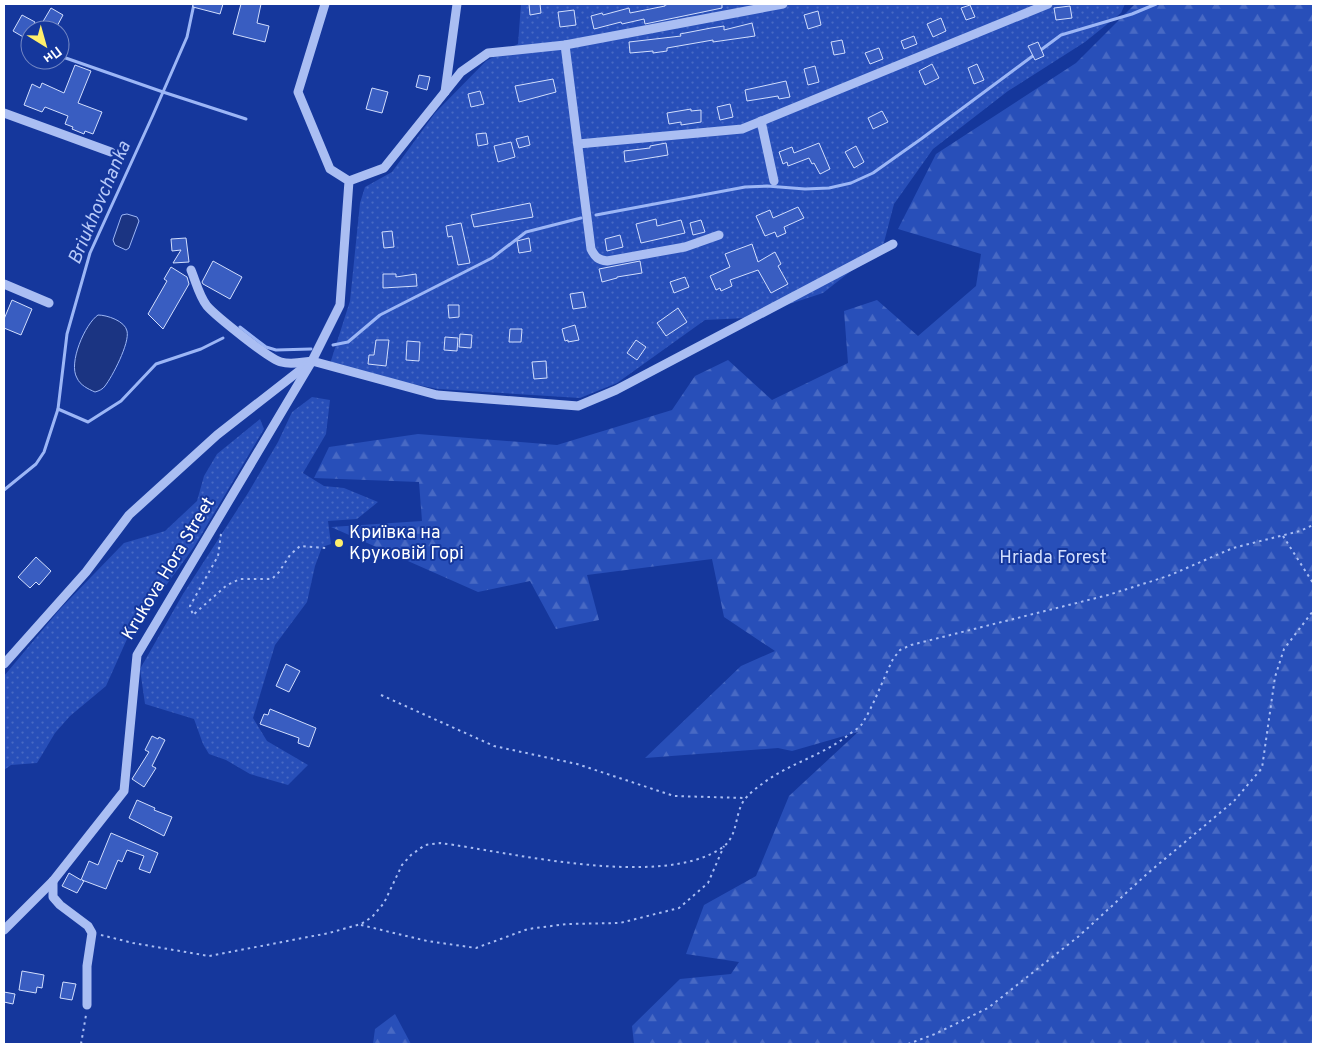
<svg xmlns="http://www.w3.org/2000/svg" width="1317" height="1048" font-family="Overpass,sans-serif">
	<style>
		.grass { fill: url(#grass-dots) }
		.forest { fill: url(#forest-firs) }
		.water { fill: #1b3482; stroke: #9cb6f6 }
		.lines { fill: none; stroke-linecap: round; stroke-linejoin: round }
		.stream { stroke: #9cb6f6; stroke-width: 3 }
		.building { fill: #395dc1; stroke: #d2defd }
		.path { stroke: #aabef3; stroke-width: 2; stroke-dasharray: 2.5 4; stroke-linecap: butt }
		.minor { stroke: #aabef3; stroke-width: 9 }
		.poi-dot { fill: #ffef6c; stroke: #15379c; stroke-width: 2 }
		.labels { text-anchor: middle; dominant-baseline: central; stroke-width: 4; stroke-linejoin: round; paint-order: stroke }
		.poi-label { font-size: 18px; fill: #fff; stroke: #15379c; text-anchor: start }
		.park-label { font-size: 18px; fill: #d2defd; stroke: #15379c }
		.street-label { font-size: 18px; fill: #fff; stroke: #15379c }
		.water-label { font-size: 19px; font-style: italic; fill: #b7c9f9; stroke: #15379c }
	</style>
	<defs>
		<pattern id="grass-dots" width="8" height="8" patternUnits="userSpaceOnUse" patternTransform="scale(1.25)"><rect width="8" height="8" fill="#284fb9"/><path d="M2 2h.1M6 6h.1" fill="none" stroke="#4869c4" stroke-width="1.8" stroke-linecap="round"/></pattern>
		<pattern id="forest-firs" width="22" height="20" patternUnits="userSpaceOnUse" patternTransform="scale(1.25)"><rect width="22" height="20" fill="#284fb9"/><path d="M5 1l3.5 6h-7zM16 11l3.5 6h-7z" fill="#4869c4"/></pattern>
	</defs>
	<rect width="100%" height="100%" fill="#15379c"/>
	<!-- grass -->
	<g class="grass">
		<polygon points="521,4 1125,4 1121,13 1085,42 1008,91 933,149 894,204 883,246 823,293 747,318 705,320 617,383 580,398 438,389 329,367 350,301 360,203 365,187 392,172 435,113 486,61 518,44"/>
		<polygon points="312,397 330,400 326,434 303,473 324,486 344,488 378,502 357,519 328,521 331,544 322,547 315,566 307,602 275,645 253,718 267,741 308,765 288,785 250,774 226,760 209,754 203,744 194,719 145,704 140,669 183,594 248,493 278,442 292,412"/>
		<polygon points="260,419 264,429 194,547 127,639 106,686 70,716 55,733 37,763 11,765 4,770 4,676 60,609 124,543 165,531 197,501 204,476 217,454"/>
	</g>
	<!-- forest -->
	<g class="forest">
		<polygon points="1135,4 1313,4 1313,1044 634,1044 632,1026 680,979 731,974 739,962 686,954 704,905 756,876 789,796 858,732 792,751 778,748 645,758 741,666 775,651 724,617 712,559 587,575 599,620 556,629 530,581 478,592 331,527 422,521 419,482 314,478 329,447 418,434 557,445 672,410 695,376 728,360 772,400 848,363 844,311 877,300 918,336 976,286 981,254 898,229 936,154 1076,63"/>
		<polygon points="395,1014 411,1044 373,1044 375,1029"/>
	</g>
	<!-- water -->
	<g class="water">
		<polygon points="127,214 137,217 139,221 129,248 126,250 115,245 113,240 121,217 122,215"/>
		<path d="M98,315c9,0 27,6 29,16 3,12 -15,46 -22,55 -2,3 -6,5 -10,6 -7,-3 -15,-7 -18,-14 -9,-15 8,-54 21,-63z"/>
	</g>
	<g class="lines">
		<!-- stream -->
		<g class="stream">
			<polyline points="60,56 163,92 246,119"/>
			<polyline points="596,215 745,187 767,186 805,189 829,188 851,183 873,173 921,139 1061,35 1132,14 1156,4"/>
			<polyline points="240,327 266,347 276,350 311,349"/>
			<polyline points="333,345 348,342 380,315 492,258 526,232 581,218"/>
			<polyline points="58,409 88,422 121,401 156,364 201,349 223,338"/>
			<polyline points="4,490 36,464 44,452 58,409 67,334 90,253 153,115 187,37 194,4"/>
		</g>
	</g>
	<!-- building -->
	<g class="building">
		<polygon points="193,4 223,4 220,14 193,7"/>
		<polygon points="241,4 261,4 257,23 269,26 265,42 233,34"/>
		<polygon points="529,4 540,4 541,13 530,15"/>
		<polygon points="670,4 722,4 722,8 645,24 644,19 622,24 621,22 594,29 591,16 602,13 603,15 629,8 630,13 665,6 665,5"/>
		<polygon points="970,5 975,17 966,20 961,8"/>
		<polygon points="1070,6 1072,18 1056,20 1054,8"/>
		<polygon points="51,8 63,15 55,30 38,30"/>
		<polygon points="574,10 576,25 560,27 558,12"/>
		<polygon points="818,11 821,25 808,29 804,15"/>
		<polygon points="22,15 35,22 25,38 13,31"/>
		<polygon points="941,18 946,31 933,37 927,24"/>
		<polygon points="752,23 755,36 713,42 713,40 667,48 667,51 653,53 653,51 630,53 629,42 681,36 680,34 711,28 724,26 724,30"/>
		<polygon points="914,36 917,44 904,49 901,41"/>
		<polygon points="842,40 845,53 834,55 831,42"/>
		<polygon points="1038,42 1044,56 1035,60 1028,46"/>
		<polygon points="879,48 883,59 870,64 865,53"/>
		<polygon points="932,64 939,78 925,85 919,71"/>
		<polygon points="977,64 984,80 974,84 968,68"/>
		<polygon points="75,65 91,71 78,103 102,112 93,134 85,131 84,134 72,129 73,127 65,124 68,116 45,107 42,112 24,105 32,84 40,88 42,83 64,93"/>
		<polygon points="815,66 819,82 808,85 804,69"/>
		<polygon points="419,75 430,77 427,90 416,87"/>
		<polygon points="553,79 556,92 519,102 515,86"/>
		<polygon points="786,81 790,97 779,99 778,96 747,101 745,90"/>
		<polygon points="372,88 388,92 382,113 366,109"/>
		<polygon points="480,91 484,104 471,107 468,94"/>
		<polygon points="730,104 733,117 720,120 717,107"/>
		<polygon points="691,109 691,111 701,110 701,122 681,125 681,122 669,124 667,113"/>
		<polygon points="882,111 888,122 873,129 868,118"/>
		<polygon points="486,133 488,144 478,146 476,134"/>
		<polygon points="528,136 530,145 519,148 516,139"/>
		<polygon points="511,142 515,157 498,162 494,146"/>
		<polygon points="666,143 668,155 625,162 624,151 650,148 650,146"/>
		<polygon points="819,143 830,169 820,174 814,163 812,164 809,158 788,166 787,162 783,164 779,152 792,147 794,153"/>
		<polygon points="856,146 864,162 854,168 845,152"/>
		<polygon points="530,203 533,217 474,227 471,215"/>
		<polygon points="798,207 804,218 784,227 786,233 777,237 775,232 765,236 756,216 770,210 773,218"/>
		<polygon points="656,219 657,226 681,220 685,233 641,243 636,224"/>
		<polygon points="701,220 705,232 693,235 690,223"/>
		<polygon points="461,223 470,263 458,265 452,236 448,237 446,226"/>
		<polygon points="392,231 394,247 384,248 382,232"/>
		<polygon points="620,235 623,247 607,251 605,239"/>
		<polygon points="186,238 189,262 173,263 181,250 172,251 171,239"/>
		<polygon points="529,238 531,251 519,253 517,241"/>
		<polygon points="752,244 758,262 775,252 781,264 778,266 788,284 771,293 758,270 730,280 732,286 721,291 720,288 716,290 710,276 730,267 725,254"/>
		<polygon points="213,261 242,277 230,299 203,284 202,282"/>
		<polygon points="640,261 642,273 617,277 617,278 602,282 599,269"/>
		<polygon points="171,267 187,277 189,284 163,329 148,314 167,281 164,279"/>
		<polygon points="383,274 396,274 396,277 416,274 417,286 383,288"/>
		<polygon points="685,277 689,287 674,293 670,282"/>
		<polygon points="583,292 586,307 573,309 570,294"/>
		<polygon points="12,300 32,309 21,335 4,328 4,319"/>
		<polygon points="448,305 459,305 459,317 449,318"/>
		<polygon points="678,308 687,322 666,336 657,323"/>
		<polygon points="575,325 579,340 568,342 568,340 565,341 562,329"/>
		<polygon points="510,329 522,329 521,342 509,342"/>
		<polygon points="460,334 472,335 471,348 459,347"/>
		<polygon points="445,337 458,338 457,351 444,350"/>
		<polygon points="376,340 389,340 386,366 368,364 369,355 374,355"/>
		<polygon points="636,340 646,347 637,360 627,353"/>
		<polygon points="407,341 420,342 419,361 406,360"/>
		<polygon points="546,361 547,378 534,379 532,362"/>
		<polygon points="36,557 51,571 39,585 36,582 30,588 18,577"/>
		<polygon points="286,664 300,671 289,692 276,686"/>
		<polygon points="270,709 316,728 309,747 298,743 299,738 260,724 264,714 268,715"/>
		<polygon points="152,736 158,739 159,737 165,740 152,766 156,768 144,787 132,779 149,752 145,750"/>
		<polygon points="137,800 155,808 154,810 172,817 164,836 129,818"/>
		<polygon points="111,833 158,853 150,873 139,869 144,856 127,850 122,862 118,860 106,889 82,880 84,881 77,893 62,886 69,873 81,880 89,861 98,865"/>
		<polygon points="22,971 44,975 42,988 37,987 36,993 19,990"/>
		<polygon points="63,982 76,984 72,1000 60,998"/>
		<polygon points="4,992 15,994 13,1004 4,1002"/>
	</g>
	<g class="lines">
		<!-- path -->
		<g class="path">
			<polyline points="221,534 218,556 190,606 193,615 227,585 240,579 272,579 279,572 290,555 300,546 326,548"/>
			<polyline points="1283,536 1313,583"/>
			<polyline points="381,695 494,746 577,764 674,796 745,798"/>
			<polyline points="361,925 427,941 476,948 528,929 567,924 620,923 679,908 708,883 724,846"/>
			<path d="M101,935l32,8 76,13 120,-23 32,-9 11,-7 12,-14 18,-38 9,-10 14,-10 15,-2c70,9 223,47 283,4 16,-12 11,-34 22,-48 4,-5 11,-11 17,-15 26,-20 59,-28 85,-48 5,-4 12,-8 15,-12 12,-19 21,-45 31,-65l7,-9 11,-5 197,-50 60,-19 65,-28 67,-17 13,-6"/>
			<polyline points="81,1044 86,1015"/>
			<polyline points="908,1044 935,1034 988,1008 1079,936 1148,873 1234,801 1262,768 1275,677 1284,649 1313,611"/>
		</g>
		<!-- minor -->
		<g class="minor">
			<path d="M565,45l26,204c4,8 7,11 16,12l78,-14 34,-12"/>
			<polyline points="445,92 457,4"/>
			<polyline points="4,113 111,152"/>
			<polyline points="761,121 774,181"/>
			<polyline points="578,144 742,129 1048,4"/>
			<polyline points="349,181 384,168 461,72 488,53 565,45 783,4"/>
			<path d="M191,270c5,12 8,26 16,36 9,10 62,53 74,56 11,3 21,0 31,-1l125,34 141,11 38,-16 277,-146"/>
			<polyline points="4,284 49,303"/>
			<polyline points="4,664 86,572 129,515 217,435 308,364"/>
			<polyline points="53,881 53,897 60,905 88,926 92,933 87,966 87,1005"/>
			<polyline points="4,930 53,881 124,791 137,655 312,361 340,305 349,181 330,169 298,92 325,4"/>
		</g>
	</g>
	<!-- markers -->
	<circle class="poi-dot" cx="339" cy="543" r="5"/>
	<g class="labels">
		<!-- poi labels -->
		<g class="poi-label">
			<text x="349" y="533">Криївка на<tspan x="349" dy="21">Круковій Горі</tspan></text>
		</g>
		<!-- park labels -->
		<g class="park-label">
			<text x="1053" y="558">Hriada Forest</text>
		</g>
		<!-- street labels -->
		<g class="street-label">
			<text transform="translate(169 569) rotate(-59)">Krukova Hora Street</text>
		</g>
		<!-- water labels -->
		<g class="water-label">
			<text transform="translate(100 203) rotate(-67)">Briukhovchanka</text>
		</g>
	</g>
	<!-- border -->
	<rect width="1317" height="1048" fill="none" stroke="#ffffff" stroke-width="10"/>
	<!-- north arrow -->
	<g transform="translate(45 45) rotate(143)"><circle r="24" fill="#15379c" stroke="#7387c4"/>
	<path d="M0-4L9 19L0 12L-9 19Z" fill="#ffef6c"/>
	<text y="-8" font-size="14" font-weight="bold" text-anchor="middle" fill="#ffffff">Пн</text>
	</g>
</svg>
